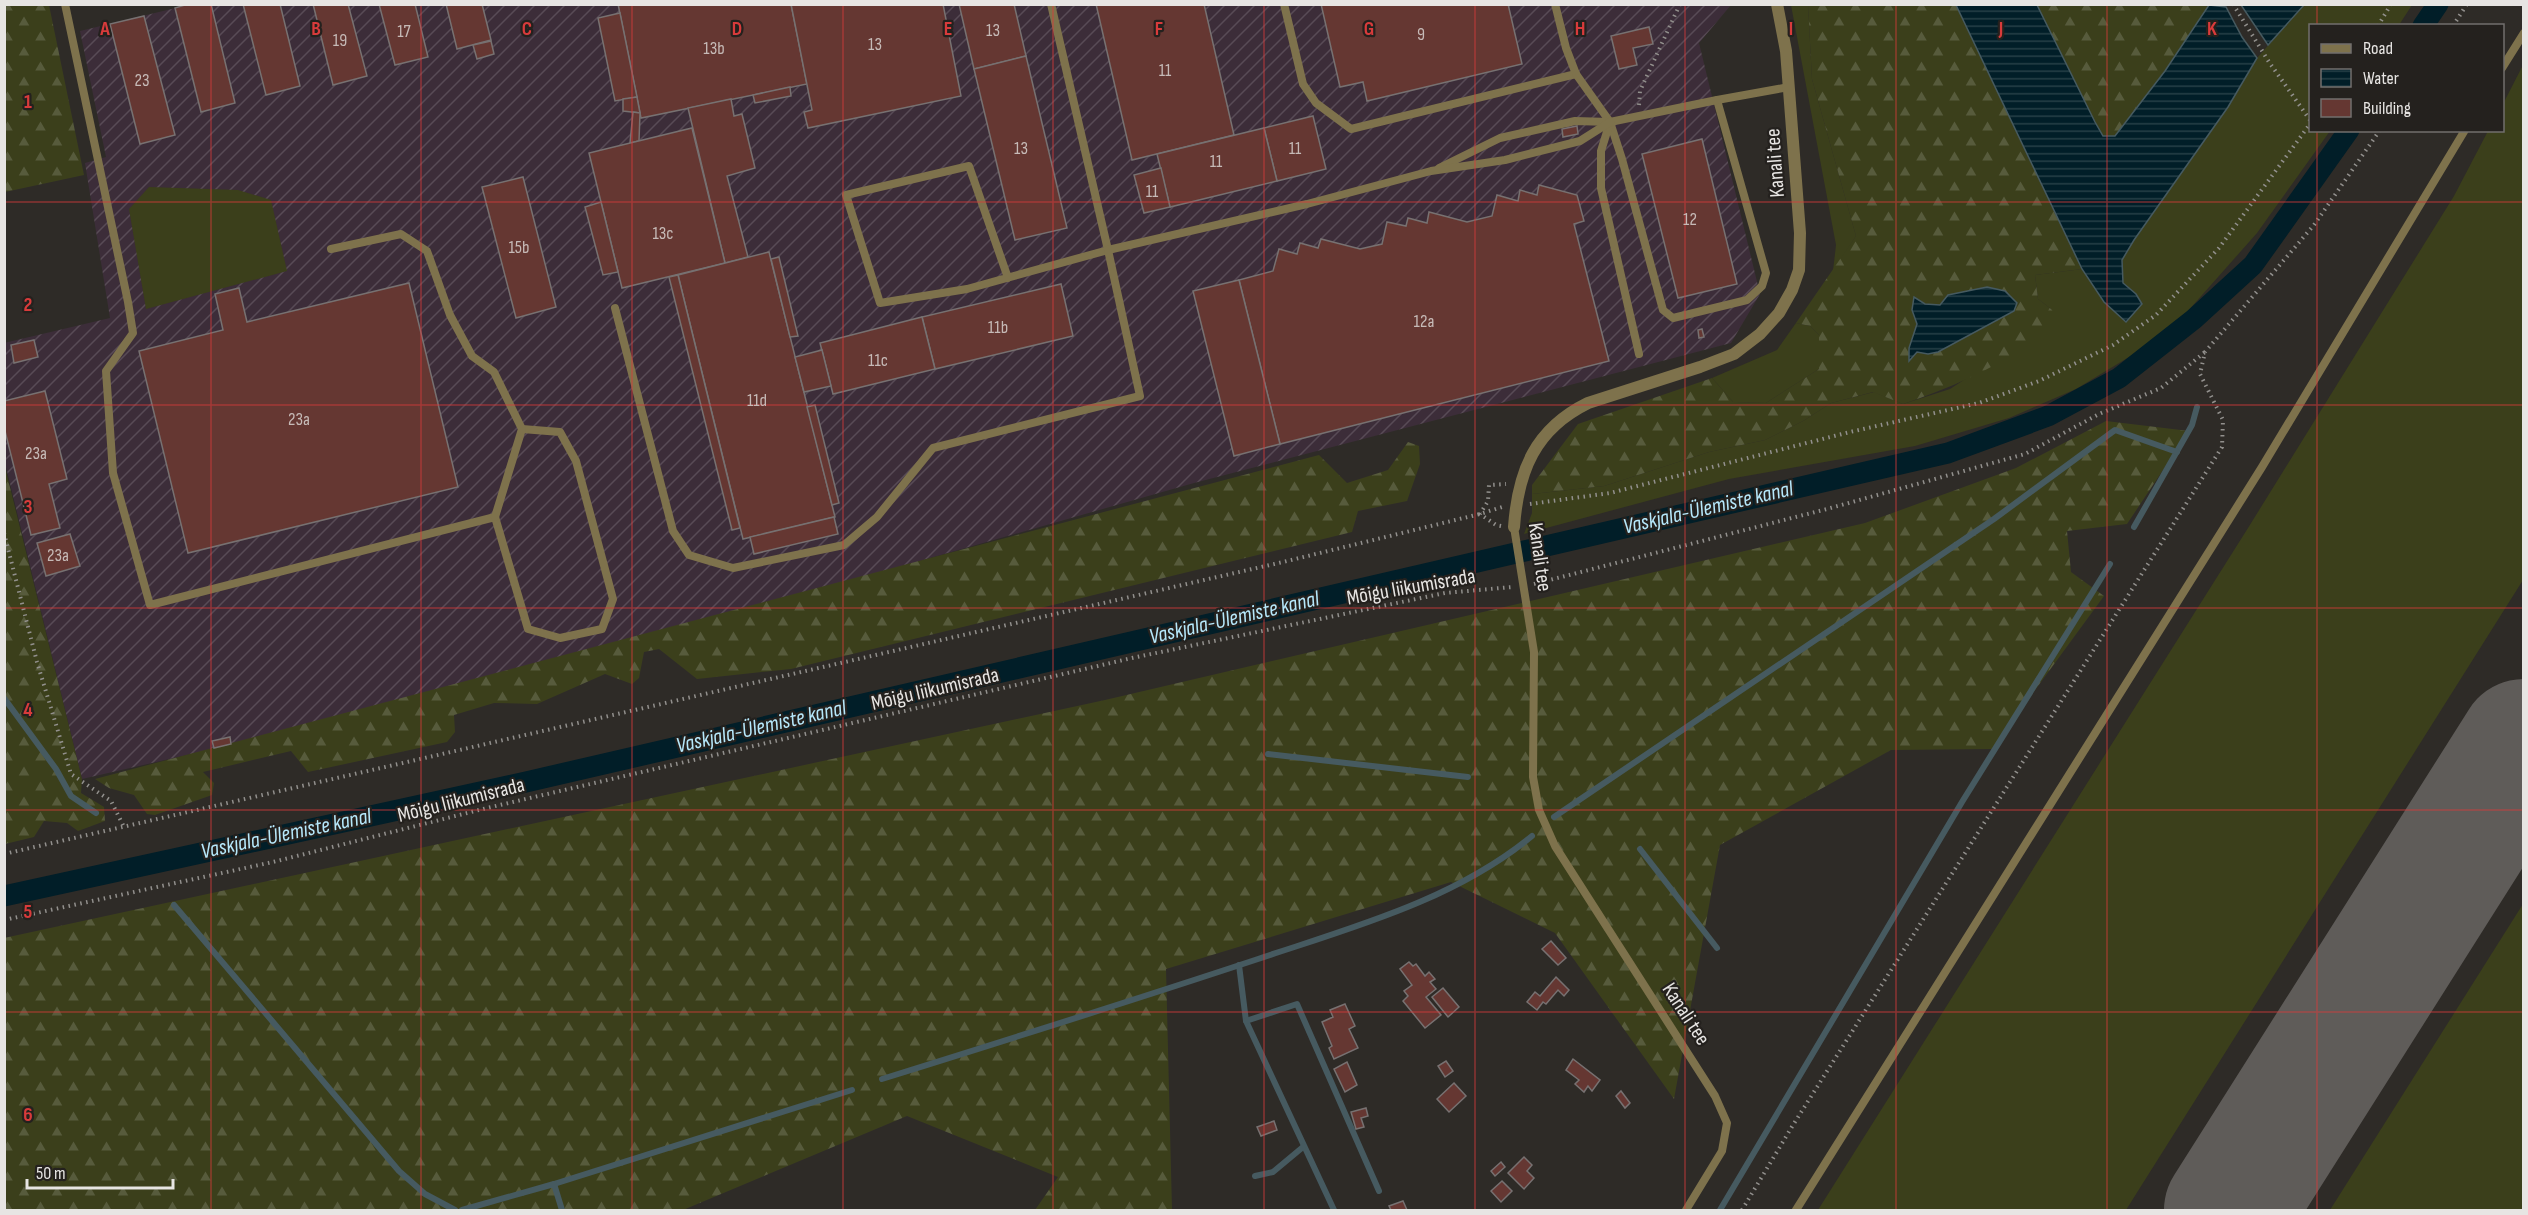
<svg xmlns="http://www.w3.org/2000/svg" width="2528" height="1215" font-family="'Sofia Sans Condensed',sans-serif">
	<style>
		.industrial { fill: url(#industrial-furrows) }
		.grass { fill: #3b3f1b }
		.forest { fill: url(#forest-firs) }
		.water { fill: url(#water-rules); stroke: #465a60; stroke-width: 1.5 }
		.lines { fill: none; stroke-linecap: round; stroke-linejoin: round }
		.stream { stroke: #465a60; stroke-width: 6 }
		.canal { stroke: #011e28; stroke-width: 21 }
		.runway { stroke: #5f5c59; stroke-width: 130 }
		.building { fill: #653732; stroke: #777171; stroke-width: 1.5 }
		.path { stroke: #92908d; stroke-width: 4; stroke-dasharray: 1.5 4.5; stroke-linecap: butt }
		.lane { stroke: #7e724c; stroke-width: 8 }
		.street { stroke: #7e724c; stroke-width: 12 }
		.grid { fill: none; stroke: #d83b3b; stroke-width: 1.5; stroke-opacity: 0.55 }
		.labels { text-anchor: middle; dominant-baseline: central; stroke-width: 4.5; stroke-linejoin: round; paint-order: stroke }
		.number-label { font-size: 18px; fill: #c6bab7 }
		.street-label { font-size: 21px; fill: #e7e5e3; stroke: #24211e }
		.water-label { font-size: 22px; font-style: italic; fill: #b6e8fb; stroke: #24211e }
		.grid-label { font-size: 20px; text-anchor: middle; font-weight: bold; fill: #d83b3b; stroke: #24211e; stroke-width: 4.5; stroke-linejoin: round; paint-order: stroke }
	</style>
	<defs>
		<pattern id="industrial-furrows" width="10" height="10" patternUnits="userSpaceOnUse" patternTransform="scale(1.5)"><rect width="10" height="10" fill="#3c2d39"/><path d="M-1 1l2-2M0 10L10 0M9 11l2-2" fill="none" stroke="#584b56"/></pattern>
		<pattern id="forest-firs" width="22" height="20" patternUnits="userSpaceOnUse" patternTransform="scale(1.5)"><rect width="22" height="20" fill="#3b3f1b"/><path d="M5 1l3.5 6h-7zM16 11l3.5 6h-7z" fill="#575b3c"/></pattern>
		<pattern id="water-rules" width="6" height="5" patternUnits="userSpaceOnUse" patternTransform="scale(1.5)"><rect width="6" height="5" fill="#011e28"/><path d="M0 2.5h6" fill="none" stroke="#263f47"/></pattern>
	</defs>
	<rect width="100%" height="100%" fill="#2e2b27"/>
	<!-- industrial -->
	<polygon class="industrial" points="188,5 1731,5 1699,43 1760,294 1731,343 1194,483 449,695 82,779 5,463 4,343 110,318 85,163 106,157 80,31"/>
	<!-- grass -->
	<g class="grass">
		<polygon points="1791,5 1808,5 1812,79 1856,236 1833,271 1836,245"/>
		<polygon points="2304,5 2412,5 2399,25 2310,26 2310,130 2330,131 2257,233 2187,312 2144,348 2076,389 2009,418 1915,446 1729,479 1524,534 1532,513 1532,494 1604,486 1709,452 1765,440 1803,421 1831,403 1874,392 1903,404 1950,389 1973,374 2051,309 2038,299 2035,275 2082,269 2104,302 2127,322 2136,294 2123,283 2122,260 2134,240 2228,107 2257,58"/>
		<polygon points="2523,65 2523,580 2126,1210 1818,1210 2248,528 2454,196 2488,131 2502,130 2503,104"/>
		<polygon points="149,187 238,190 271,200 287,271 146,309 129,209"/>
		<polygon points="1796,323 1810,326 1819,335 1819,369 1766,403 1733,402 1712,378 1777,350"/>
		<polygon points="2523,904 2523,1210 2330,1210"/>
	</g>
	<!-- forest -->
	<g class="forest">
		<polygon points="5,4 49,5 84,175 5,192"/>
		<path d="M1808,5h148l126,264 -47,6 3,24 13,10 11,14c-49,36 -102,62 -159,81l-30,-12 -42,11 -28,18 -38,19 -56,12 -105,34 -72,8v-9l46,-61 134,-46 21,24 33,1 53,-34v-34l-9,-9 -14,-3 60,-87 -44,-157z"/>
		<polygon points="2037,5 2209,5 2165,71 2115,136 2103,136 2095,122"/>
		<polygon points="2106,421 2189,431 2127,524 2067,531 2071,572 2104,596 1992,749 1891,750 1720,845 1674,1099 1555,933 1451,882 1166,969 1172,1210 1035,1210 1058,1177 907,1116 683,1210 5,1210 4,938 1105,700 1865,523 2016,468"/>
		<polygon points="1408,442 1419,446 1420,464 1407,501 1358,511 1352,532 791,669 697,679 659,649 644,652 639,678 632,684 605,674 537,704 494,703 454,715 455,732 447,742 308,772 291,751 203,772 214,783 212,795 155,815 147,814 134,795 109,788 95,779 1319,455 1347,483 1388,470"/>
		<polygon points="4,463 82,779 81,793 104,807 105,821 78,831 67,823 44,821 34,837 5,844"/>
	</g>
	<!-- water -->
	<g class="water">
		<polygon points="1956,5 2037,5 2095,122 2103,136 2115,136 2165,71 2209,5 2226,7 2242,37 2257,58 2228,107 2134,240 2122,260 2123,283 2136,294 2142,304 2126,322 2104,302 2082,269"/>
		<polygon points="2241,5 2304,5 2268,45"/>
		<polygon points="1987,287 2005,291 2017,303 2014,311 1938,352 1928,354 1917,352 1909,361 1909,348 1917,324 1912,310 1914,297 1925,304 1940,305 1948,295"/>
	</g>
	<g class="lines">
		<!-- stream -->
		<g class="stream">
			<polyline points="2134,527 2192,425 2197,407"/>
			<polyline points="4,698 56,769 71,796 96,813"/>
			<polyline points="1268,754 1468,777"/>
			<polyline points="1554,817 1994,519 2115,430 2177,452"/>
			<polyline points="1640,849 1717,948"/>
			<polyline points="174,905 399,1171 425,1194 455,1210"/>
			<polyline points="1239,965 1246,1021 1334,1210"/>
			<polyline points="1246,1021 1297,1004 1379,1191"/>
			<path d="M882,1079c125,-39 249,-78 373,-119 95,-32 198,-59 277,-124"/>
			<polyline points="1255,1176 1273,1172 1303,1147"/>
			<polyline points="554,1184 852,1090"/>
			<polyline points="462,1210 554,1184 562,1210"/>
			<polyline points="1720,1210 1962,802 2110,564"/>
		</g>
		<!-- canal -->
		<g class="canal">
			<polyline points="2423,26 2438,4"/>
			<polyline points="4,896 526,782 1948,453 2048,416 2119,378 2194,319 2253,265 2349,130"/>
		</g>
		<!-- runway -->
		<polyline class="runway" points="2229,1210 2524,744"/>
	</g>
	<!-- building -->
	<g class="building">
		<polygon points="188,4 211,4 235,103 201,112 175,8"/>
		<polygon points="243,4 280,4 300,86 266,95"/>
		<polygon points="313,4 348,4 367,76 333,85"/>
		<polygon points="379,4 415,4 428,57 395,65"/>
		<polygon points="446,4 482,4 491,40 457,49"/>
		<polygon points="618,4 791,4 807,84 641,118"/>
		<polygon points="791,4 943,4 961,96 808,128 804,112 812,110"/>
		<polygon points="959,4 1014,4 1026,56 974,69"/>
		<polygon points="1096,4 1204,4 1234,135 1132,160"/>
		<polygon points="1321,4 1508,4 1522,64 1367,101 1363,82 1340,87"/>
		<polygon points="620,13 637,97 615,101 598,18"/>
		<polygon points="144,16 175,135 140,144 110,24"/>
		<polygon points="1649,27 1653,44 1633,48 1637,65 1619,69 1611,36"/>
		<polygon points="491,41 494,54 477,59 473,45"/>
		<polygon points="1026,56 1067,228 1015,240 974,69"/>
		<polygon points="790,87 791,96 755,103 753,95"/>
		<polygon points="637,97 640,113 623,111 623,99"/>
		<polygon points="731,99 734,116 742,114 755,168 727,176 748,257 725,263 688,108"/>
		<polygon points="633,112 640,113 639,141 630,143"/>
		<polygon points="1313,116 1326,169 1277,181 1264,128"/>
		<polygon points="1577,126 1578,134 1563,137 1562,129"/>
		<polygon points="692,128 725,263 622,288 589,153"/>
		<polygon points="1264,128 1277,181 1170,207 1157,154"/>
		<polygon points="1702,139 1737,284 1678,298 1642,154"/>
		<polygon points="1161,168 1170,207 1144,213 1134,175"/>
		<polygon points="523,177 556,307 516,318 482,187"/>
		<polygon points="1539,185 1577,195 1584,221 1574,224 1609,361 1280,444 1239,280 1273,271 1279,249 1297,254 1300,243 1318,248 1321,239 1360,249 1382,244 1387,222 1406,226 1408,218 1427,223 1429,212 1467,222 1492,216 1497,195 1518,201 1520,190 1537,195"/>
		<polygon points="601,202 618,272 603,275 585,207"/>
		<polygon points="769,252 835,517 743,539 678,275"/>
		<polygon points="779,257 798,336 790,337 771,259"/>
		<polygon points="678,275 740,528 732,530 669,277"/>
		<polygon points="1239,280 1280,444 1234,456 1193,291"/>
		<polygon points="409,283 458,487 188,553 139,351 223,330 215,294 239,288 247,322"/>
		<polygon points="1061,284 1073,336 935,369 922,317"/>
		<polygon points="922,317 935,369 833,394 820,343"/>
		<polygon points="1702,329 1704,337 1699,338 1698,330"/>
		<polygon points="34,340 38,357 14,363 11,345"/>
		<polygon points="822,350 831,386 804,392 795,357"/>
		<polygon points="45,391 67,479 49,484 60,528 31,535 4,427 4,401"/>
		<polygon points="815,405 839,503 832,505 807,407"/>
		<polygon points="834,517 838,534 754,554 750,537"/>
		<polygon points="70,534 80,566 46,576 37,543"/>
		<polygon points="230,737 231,744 214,748 212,741"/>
		<polygon points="1551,941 1566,958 1558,965 1542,949"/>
		<polygon points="1409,962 1413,966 1416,964 1425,976 1429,972 1435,979 1430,982 1436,989 1426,997 1441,1015 1425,1028 1403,1001 1408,996 1404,991 1412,985 1400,969"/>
		<polygon points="1556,977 1569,990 1564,996 1558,990 1546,1004 1543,1002 1537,1010 1527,1002 1535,992 1540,996"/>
		<polygon points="1443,988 1459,1007 1448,1017 1432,997"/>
		<polygon points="1345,1004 1355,1026 1349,1029 1358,1048 1334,1059 1329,1048 1332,1046 1322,1022 1333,1017 1330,1010"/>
		<polygon points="1573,1059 1600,1080 1592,1091 1588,1086 1584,1092 1575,1084 1579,1080 1566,1070"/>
		<polygon points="1446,1061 1453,1071 1445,1077 1438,1066"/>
		<polygon points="1347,1062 1357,1085 1345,1092 1334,1069"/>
		<polygon points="1454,1083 1466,1096 1449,1112 1437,1099"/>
		<polygon points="1621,1091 1630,1103 1625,1108 1616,1096"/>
		<polygon points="1366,1108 1368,1116 1361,1118 1364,1127 1356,1129 1351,1112"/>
		<polygon points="1274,1121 1277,1130 1261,1136 1257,1127"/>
		<polygon points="1524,1157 1532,1165 1527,1171 1534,1178 1524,1189 1508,1173"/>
		<polygon points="1501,1162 1505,1167 1495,1176 1491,1171"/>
		<polygon points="1502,1181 1512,1191 1501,1202 1491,1191"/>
		<polygon points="1403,1201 1407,1210 1391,1210 1389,1206"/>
	</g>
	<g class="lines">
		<!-- path -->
		<g class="path">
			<polyline points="2233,4 2269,62 2310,120"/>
			<polyline points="2378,26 2391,4"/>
			<polyline points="2453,26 2467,4"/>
			<polyline points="1639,105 1640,91 1680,4"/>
			<polyline points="1530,504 1610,493 1850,432 1979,403 2039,381 2113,345 2156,315 2219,248 2310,124"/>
			<polyline points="1501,526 1496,525 1480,514 1488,501 1489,485 1506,484"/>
			<polyline points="4,533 37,662 71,774 111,801 124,827"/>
			<polyline points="1534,584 1827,509 2025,454 2099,414 2161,388 2205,352"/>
			<polyline points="4,854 1283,562 1480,514 1502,507"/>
			<polyline points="4,920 273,862 487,808 1132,658 1445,593 1512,587"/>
			<polyline points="1742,1210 1793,1125 2222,447 2223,420 2200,374 2205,352 2314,225 2380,130"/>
		</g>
		<!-- lane -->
		<g class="lane">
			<polyline points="65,4 128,302 133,333 106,371 113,473 150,605 495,517 528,629 560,638 602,629 613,599 576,461 560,432 522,429"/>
			<polyline points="1284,4 1303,84 1316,103 1351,129 1576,74"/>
			<polyline points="1555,4 1566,48 1576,74 1610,122 1622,159 1663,310 1673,318 1747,300 1762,286 1766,273 1717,100 1789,87"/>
			<polyline points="2502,68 2524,33"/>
			<polyline points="1610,122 1601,151 1601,188 1639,354"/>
			<polyline points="1439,168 1500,138 1575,121 1610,122 1717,100"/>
			<polyline points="331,249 401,234 427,251 450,315 472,356 494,372 522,429 495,517"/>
			<polyline points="1008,278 969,166 846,195 880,303 967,289 1108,250 1051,4"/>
			<polyline points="615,308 673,531 689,555 733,568 844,545 877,517 933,448 1140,396 1108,250 1307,204 1431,171 1505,160 1580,141 1610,122"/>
			<polyline points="1514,527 1534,652 1533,777 1539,810 1555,846 1715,1096 1727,1123 1722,1151 1686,1210"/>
			<polyline points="1796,1210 2262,467 2465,130"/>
		</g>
		<!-- street -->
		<path class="street" d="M1514,527c4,-56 21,-98 74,-124l112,-36 34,-13 26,-20 19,-21 13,-23 7,-20 1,-37 -14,-182 -9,-47"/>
	</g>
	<!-- grid -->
	<path class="grid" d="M211,4v1206M421,4v1206M632,4v1206M843,4v1206M1053,4v1206M1264,4v1206M1475,4v1206M1685,4v1206M1896,4v1206M2107,4v1206M2317,4v22M2317,130v1080M4,202h2520M4,405h2520M4,608h2520M4,810h2520M4,1012h2520"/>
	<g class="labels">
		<!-- number labels -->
		<g class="number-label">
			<text x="993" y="30">13</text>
			<text x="404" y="31">17</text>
			<text x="1421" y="34">9</text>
			<text x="340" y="40">19</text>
			<text x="875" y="44">13</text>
			<text x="714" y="48">13b</text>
			<text x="1165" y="70">11</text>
			<text x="142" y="80">23</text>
			<text x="1021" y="148">13</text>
			<text x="1295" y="148">11</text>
			<text x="1216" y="161">11</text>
			<text x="1152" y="191">11</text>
			<text x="1690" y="219">12</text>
			<text x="663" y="233">13c</text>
			<text x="519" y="247">15b</text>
			<text x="1424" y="321">12a</text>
			<text x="998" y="327">11b</text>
			<text x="878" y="360">11c</text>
			<text x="757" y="400">11d</text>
			<text x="299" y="419">23a</text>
			<text x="36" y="453">23a</text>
			<text x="58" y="555">23a</text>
		</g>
		<!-- street labels -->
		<g class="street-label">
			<text transform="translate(1775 163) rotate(-94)">Kanali tee</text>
			<text transform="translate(1540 557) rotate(82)">Kanali tee</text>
			<text transform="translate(1411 587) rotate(-10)">Mõigu liikumisrada</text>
			<text transform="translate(935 689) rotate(-13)">Mõigu liikumisrada</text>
			<text transform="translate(461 800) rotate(-14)">Mõigu liikumisrada</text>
			<text transform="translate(1686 1014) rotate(57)">Kanali tee</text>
		</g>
		<!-- water labels -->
		<g class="water-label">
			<text transform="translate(1708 508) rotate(-13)">Vaskjala-Ülemiste kanal</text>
			<text transform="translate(1234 618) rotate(-13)">Vaskjala-Ülemiste kanal</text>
			<text transform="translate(761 727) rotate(-13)">Vaskjala-Ülemiste kanal</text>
			<text transform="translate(286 834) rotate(-12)">Vaskjala-Ülemiste kanal</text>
		</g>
	</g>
	<g class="grid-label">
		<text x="105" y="35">A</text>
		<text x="316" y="35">B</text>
		<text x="527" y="35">C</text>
		<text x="737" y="35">D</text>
		<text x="948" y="35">E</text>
		<text x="1159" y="35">F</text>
		<text x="1369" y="35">G</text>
		<text x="1580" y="35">H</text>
		<text x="1791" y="35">I</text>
		<text x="2001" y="35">J</text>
		<text x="2212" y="35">K</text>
		<text x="28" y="108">1</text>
		<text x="28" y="311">2</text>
		<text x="28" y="513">3</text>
		<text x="28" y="716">4</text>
		<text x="28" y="918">5</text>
		<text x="28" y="1121">6</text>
	</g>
	<!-- border -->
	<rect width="2528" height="1215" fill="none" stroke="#e7e5e3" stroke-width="12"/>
	<!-- legend -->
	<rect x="2309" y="24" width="195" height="108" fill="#24211e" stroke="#726f6d" stroke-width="1.5"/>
	<rect x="2321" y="44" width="30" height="9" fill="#7e724c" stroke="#726f6d" stroke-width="1.5"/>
	<text x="2363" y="54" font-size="18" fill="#e7e5e3">Road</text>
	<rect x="2321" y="69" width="30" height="18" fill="url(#water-rules)" stroke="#726f6d" stroke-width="1.5"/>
	<text x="2363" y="84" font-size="18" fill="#e7e5e3">Water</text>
	<rect x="2321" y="99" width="30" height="18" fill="#653732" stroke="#726f6d" stroke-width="1.5"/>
	<text x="2363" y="114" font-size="18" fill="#e7e5e3">Building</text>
	<!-- scale -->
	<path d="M27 1179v9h146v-9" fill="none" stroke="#e7e5e3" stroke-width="3"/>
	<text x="36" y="1179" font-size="18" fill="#e7e5e3" stroke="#24211e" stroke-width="4.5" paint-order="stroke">50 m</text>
</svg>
